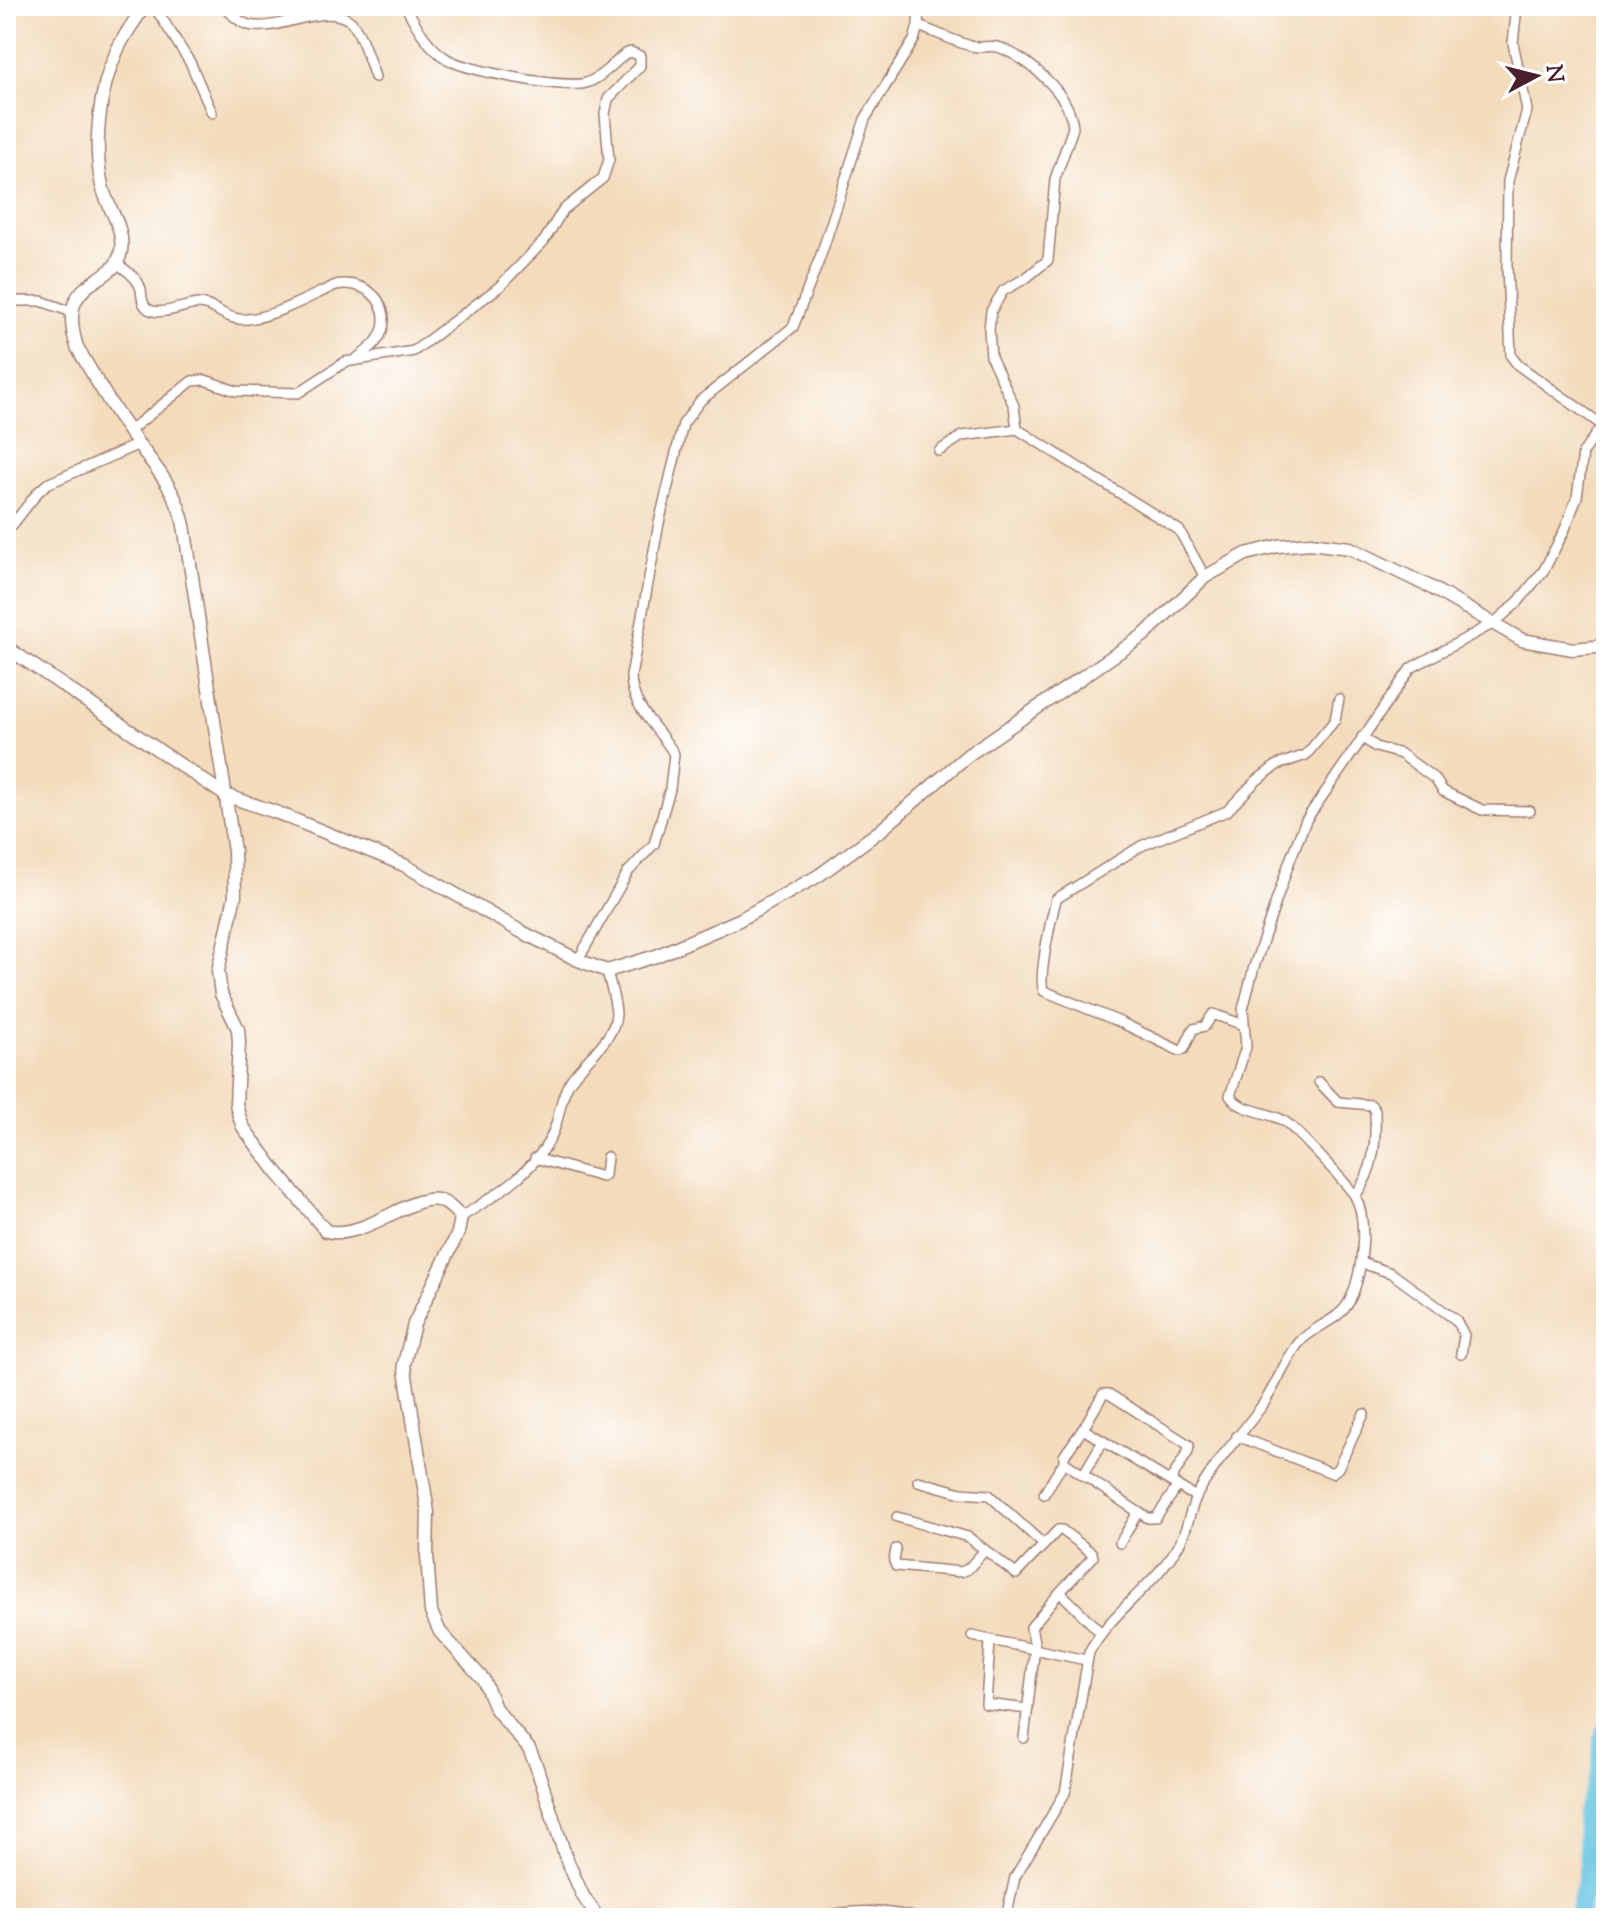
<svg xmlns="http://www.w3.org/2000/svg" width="1612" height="1924" font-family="'Sorts Mill Goudy',serif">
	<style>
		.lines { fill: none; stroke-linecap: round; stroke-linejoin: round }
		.river { stroke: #62c3e1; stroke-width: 18 }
		.street-casing { stroke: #9e7d73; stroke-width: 12 }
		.secondary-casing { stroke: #9e7d73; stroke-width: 15 }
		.street { stroke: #fff; stroke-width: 9 }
		.secondary { stroke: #fff; stroke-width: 12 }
	</style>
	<rect width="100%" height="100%" fill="#fff"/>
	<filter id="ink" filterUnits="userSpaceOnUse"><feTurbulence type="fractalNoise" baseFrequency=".0125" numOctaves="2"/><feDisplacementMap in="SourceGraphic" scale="16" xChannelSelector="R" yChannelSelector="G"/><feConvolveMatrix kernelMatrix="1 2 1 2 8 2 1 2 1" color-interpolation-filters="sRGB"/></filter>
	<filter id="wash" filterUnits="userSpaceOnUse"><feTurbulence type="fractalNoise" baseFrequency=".006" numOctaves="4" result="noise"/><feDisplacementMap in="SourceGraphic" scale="32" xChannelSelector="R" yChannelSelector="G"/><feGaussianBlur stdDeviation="1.8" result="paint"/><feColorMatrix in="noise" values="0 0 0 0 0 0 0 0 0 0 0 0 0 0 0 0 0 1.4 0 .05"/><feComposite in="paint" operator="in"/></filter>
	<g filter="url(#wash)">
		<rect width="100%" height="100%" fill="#f3dbbb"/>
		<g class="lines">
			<!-- river -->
			<polyline class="river" points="1578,1918 1588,1863 1585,1813 1601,1770 1602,1740 1606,1730"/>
		</g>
	</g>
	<g filter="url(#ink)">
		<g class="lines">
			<!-- street casing -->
			<g class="street-casing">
				<g id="street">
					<polyline points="154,6 191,64 212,113"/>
					<path d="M224,6c7,7 15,17 25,19 28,8 73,-23 100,-5 11,7 21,44 26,57"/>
					<polyline points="1517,6 1513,43 1527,110 1508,181 1507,267 1511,356 1518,365 1602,425"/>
					<path d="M918,26c18,6 35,15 53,20 10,3 20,-2 30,2 30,13 70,47 72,80l-18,51 -7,81 -22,18 -23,13 -12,20 -2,18 2,28 23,49 3,23 162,101 26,47"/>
					<path d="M116,263c10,7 21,14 25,26 1,6 0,13 5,18 11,12 39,-3 53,-3 14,0 25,14 40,15 26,3 72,-23 97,-34 36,-7 62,28 40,57 -5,6 -13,12 -20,17"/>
					<polyline points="6,301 41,301 72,312"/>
					<path d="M129,431l63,-50 13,-1 31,11 62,2 47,-31 69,-11 85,-64 45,-46 19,-31 40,-32 6,-18 -4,-46 3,-15 32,-33v-10l-9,-4 -6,2c-11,9 -25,25 -39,29 -22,6 -119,-12 -139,-24 -18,-11 -32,-34 -41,-53"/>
					<polyline points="939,451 962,436 1017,429"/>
					<polyline points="6,533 38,492 47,484 139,444"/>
					<polyline points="1362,737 1376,747 1401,754 1435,779 1443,791 1482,810 1530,811"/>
					<path d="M578,960l50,-88 26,-28 16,-55 4,-35c-14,-25 -43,-46 -43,-78l28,-153 24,-99 17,-23 93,-74 27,-69 45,-139 49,-79 4,-14 1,-20"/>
					<path d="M1244,1025l-31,-11 -8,12 -12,3 -9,20 -4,2 -60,-29 -76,-31c-7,-11 8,-76 12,-92l85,-53 86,-35 29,-30 21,-16 29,-10 29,-35 4,-21"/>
					<path d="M1319,1082l19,20 33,3 4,6c1,32 0,58 -20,85"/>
					<polyline points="535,1158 602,1177 605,1175 607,1157"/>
					<path d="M461,1217c34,-21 78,-48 93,-87 6,-15 6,-32 15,-47 13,-22 47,-43 47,-70 -1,-14 -6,-29 -9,-42"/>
					<polyline points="1362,1263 1391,1273 1456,1320 1464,1335 1461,1354"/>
					<polyline points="1083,1429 1064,1456 1064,1462 1138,1512 1148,1518 1156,1518 1177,1487"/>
					<polyline points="1237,1436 1332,1473 1338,1468 1364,1414"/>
					<polyline points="1083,1475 1103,1441"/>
					<polyline points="918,1481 961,1493 989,1495 1044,1545"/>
					<polyline points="1170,1481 1188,1452 1189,1445 1109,1394 1103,1394 1083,1429 1196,1497"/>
					<polyline points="1044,1494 1064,1462"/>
					<polyline points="897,1517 968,1537 985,1550"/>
					<polyline points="1120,1543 1138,1512"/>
					<polyline points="896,1549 894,1561 896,1566 961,1572 968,1569 985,1550 1016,1574 1058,1530 1062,1530 1092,1553 1093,1557 1060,1592 1100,1632"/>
					<polyline points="972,1636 1086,1660"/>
					<polyline points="990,1642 986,1704 1028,1709"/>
					<polyline points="1024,1738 1035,1647 1031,1627 1060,1592"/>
					<path d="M815,1918c35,-9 68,-9 103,0"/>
					<path d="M1006,1918l9,-41 50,-84 24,-141c23,-41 65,-66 89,-106 10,-16 11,-35 19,-51 18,-33 43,-59 64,-88 15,-20 22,-44 37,-63 14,-18 40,-22 51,-42 13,-25 20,-81 6,-106 -7,-11 -60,-68 -71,-75 -16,-10 -43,-9 -54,-25l16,-49 -3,-38 11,-42 36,-107 16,-40 105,-152 83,-45 24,-21 26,-32 21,-41 12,-32 6,-44 19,-28 4,-2"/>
				</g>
			</g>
			<!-- secondary casing -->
			<g class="secondary-casing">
				<g id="secondary">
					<path d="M146,6l-5,5c-9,14 -19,27 -25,42 -17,38 -23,92 -14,133 5,21 23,42 19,65 -5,37 -67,23 -44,96 18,31 36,63 57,91 21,29 42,51 50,87l50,326 1,45 -17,75 3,23 17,35 1,13 -3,62 3,12 4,11 32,43 51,61c40,10 88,-41 115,-30 8,3 14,10 20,16l-3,16 -44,91 -10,40 24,148 -1,43 4,57 9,20 43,47 12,29 34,41 7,16 30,93 17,38 15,22"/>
					<polyline points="6,647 225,795 278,813 404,865 520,931 578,960 607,971 656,956 739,920 818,876 881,830 968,755 1144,635 1205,577 1246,554 1278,546 1310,543 1350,548 1430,587 1522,640 1573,649 1606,646"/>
				</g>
			</g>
			<!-- street -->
			<use href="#street" class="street"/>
			<!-- secondary -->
			<use href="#secondary" class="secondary"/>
		</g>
	</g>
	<!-- margin -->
	<rect width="1612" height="1924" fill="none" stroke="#fff" stroke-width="32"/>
	<!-- north arrow -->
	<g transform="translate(1536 76) rotate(83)" stroke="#ffffff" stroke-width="6" paint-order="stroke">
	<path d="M0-6L14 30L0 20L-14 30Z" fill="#4a1f2b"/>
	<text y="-12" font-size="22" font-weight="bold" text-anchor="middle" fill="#4a1f2b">N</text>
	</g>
</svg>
